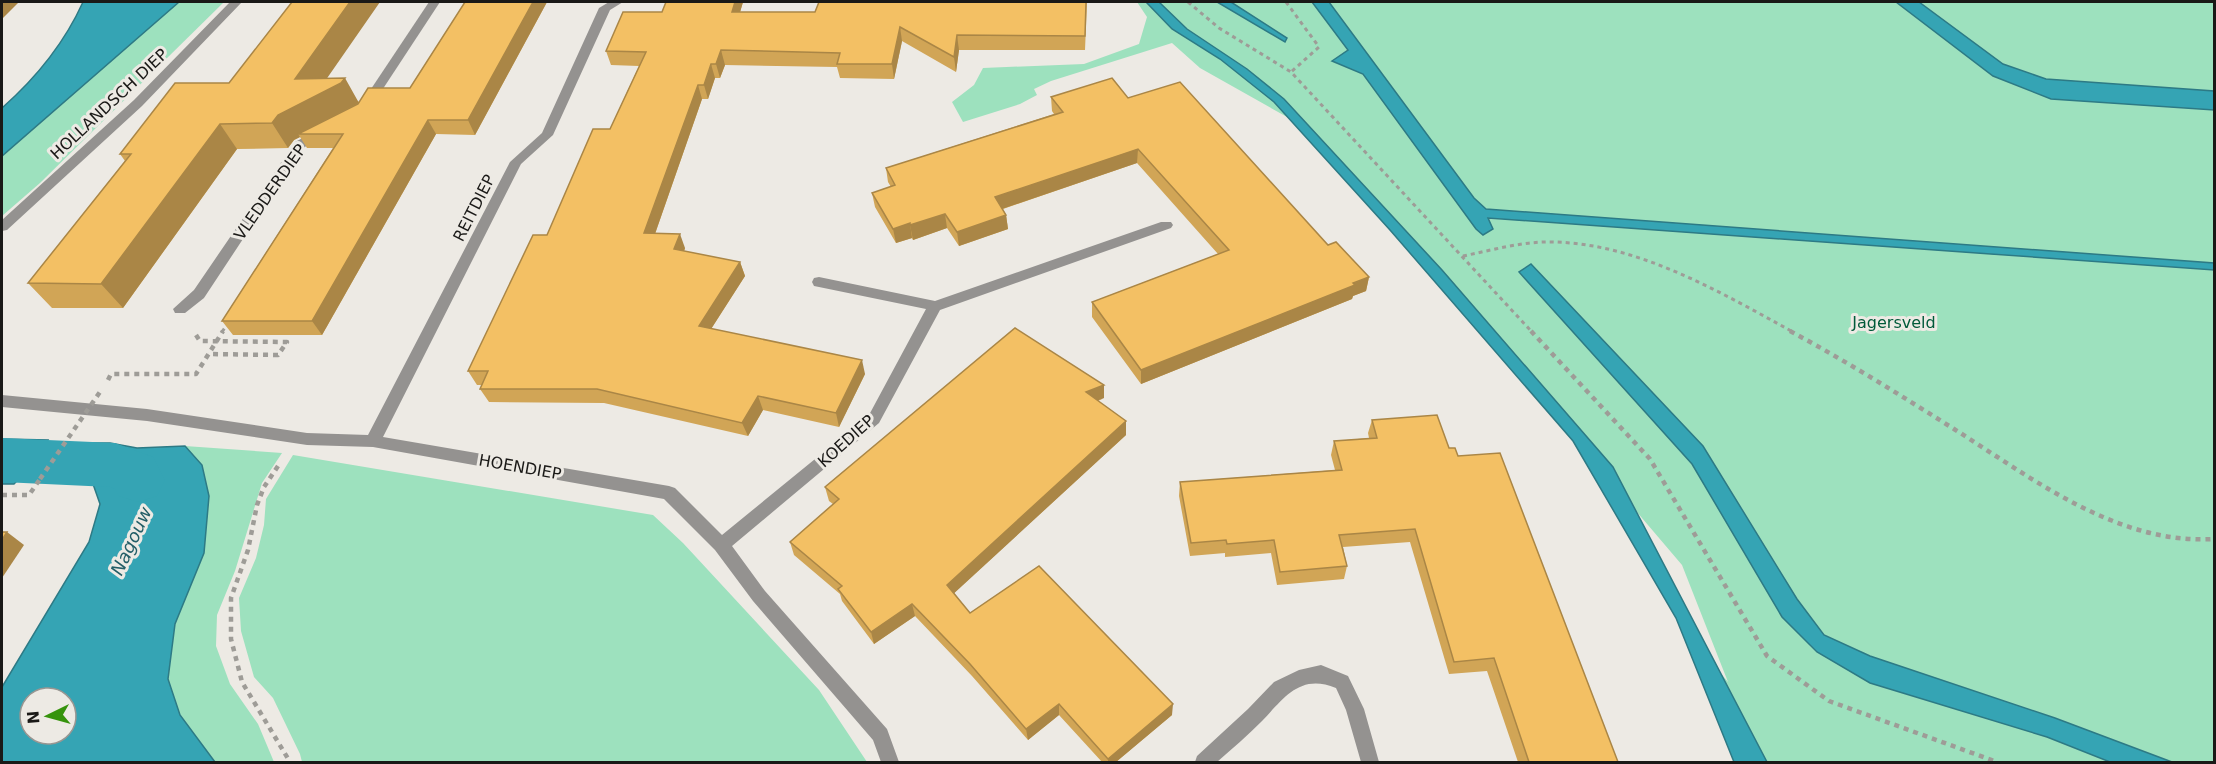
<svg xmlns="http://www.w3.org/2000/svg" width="2216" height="764" font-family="'DejaVu Sans',sans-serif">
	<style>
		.green { fill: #9de1be }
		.water { fill: #35a4b4; stroke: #2d7a85; stroke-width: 1.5; fill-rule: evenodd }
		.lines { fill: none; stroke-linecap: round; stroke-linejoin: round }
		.canal { fill: #35a4b4; fill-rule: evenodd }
		.path-far1 { stroke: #9e9c97; stroke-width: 3; stroke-dasharray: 4 4; stroke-linecap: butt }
		.path { stroke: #9e9c97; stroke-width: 4.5; stroke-dasharray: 5 5; stroke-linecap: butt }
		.minor { fill: #949290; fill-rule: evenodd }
		.path-bridge { stroke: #9e9c97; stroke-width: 4.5; stroke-dasharray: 5 5; stroke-linecap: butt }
		.wall { fill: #d1a556 }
		.shaded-wall { fill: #aa8646 }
		.building { fill: #f3c064; stroke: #aa8646; stroke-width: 1.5 }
		.labels { text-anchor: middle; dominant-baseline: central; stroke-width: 6; stroke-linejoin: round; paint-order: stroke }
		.street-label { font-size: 16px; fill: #1a1917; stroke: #edeae4 }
		.park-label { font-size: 16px; fill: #005a3a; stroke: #edeae4 }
		.water-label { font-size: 18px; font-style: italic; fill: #235e67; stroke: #edeae4 }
	</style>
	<rect width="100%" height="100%" fill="#edeae4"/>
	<!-- green -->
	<g class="green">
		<polygon points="179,2 224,2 40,183 2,216 2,156"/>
		<polygon points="1137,2 2214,2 2214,762 1744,762 1691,637 1728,682 1682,565 1476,323 1303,126 1200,68 1172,43 1051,81 1034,89 1037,95 1020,104 963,122 952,102 974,85 983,68 1084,64 1139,44 1147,17"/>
		<polygon points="185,446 282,453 262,483 235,571 217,615 216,646 230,684 258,724 274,762 215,762 180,715 168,679 175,624 204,553 202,465"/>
		<polygon points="293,455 653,515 683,543 819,690 867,762 302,762 300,754 273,698 254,677 241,631 239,598 256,558 264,525 266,499"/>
	</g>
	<!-- water -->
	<g class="water">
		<path d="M83,2h96l-177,154v-48c34,-30 62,-64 81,-106z"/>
		<polygon points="1146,2 1159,2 1187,29 1247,69 1284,99 1442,270 1613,467 1767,762 1734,762 1676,618 1573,441 1390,230 1274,102 1220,59 1172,29"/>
		<polygon points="1217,2 1231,2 1287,38 1285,42"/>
		<polygon points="1312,2 1329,2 1474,198 1486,209 2214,263 2214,270 1488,218 1493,229 1483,235 1476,229 1363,74 1332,61 1348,50"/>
		<polygon points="1896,2 1919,2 2003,64 2046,79 2214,91 2214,110 2051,99 1993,76"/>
		<polygon points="1531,264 1703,446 1797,599 1824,635 1870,656 2055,718 2172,762 2110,762 2047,737 1870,683 1817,652 1782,617 1692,464 1519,272"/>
		<path d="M2,439l46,1c-9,17 -20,31 -34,44h-12z"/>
		<path d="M93,443h17l27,5 48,-2 17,19 7,31 -5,57 -29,71 -7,55 12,36 35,47h-213v-75l87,-145 11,-38 -7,-20 -34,-6 24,-21zM30,698h36v36h-36z"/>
	</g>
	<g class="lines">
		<!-- canal -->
		<polygon class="canal" points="2,438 115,443 153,457 165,480 157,496 138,502 119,496 115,489 110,487 2,482"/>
		<!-- path-far1 -->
		<g class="path-far1">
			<polyline points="1188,2 1219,28 1291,72 1532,332"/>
			<polyline points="1286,2 1319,47 1291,72"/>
			<path d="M1463,256c30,-6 60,-15 91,-14 85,2 166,50 239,90"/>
			<polyline points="222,332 228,323"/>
		</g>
		<!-- path -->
		<g class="path">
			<polyline points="1531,331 1650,459 1767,656 1829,701 1997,762"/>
			<path d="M1790,331c56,30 110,64 164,98 78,49 163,116 260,110"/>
			<polyline points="196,335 200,341 287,342 278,355 208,354"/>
			<polyline points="108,380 111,374 196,374 223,331"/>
			<polyline points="278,466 264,487 257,505 248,550 231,598 231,639 242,682 290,762"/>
			<polyline points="2,495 29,495 40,479"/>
		</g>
		<!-- minor -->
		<g class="minor">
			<polygon points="230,2 242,2 142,106 7,230 2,231 2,220 134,100"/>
			<polygon points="429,2 440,2 371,107 363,107 361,104"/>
			<polygon points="609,2 623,2 610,10 553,135 521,164 383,437 669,486 675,488 722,535 869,415 926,309 819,287 814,286 812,282 814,278 819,277 935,301 1161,222 1171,222 1173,225 1171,228 940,310 879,423 732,546 765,591 887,729 899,762 881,762 873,740 753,601 715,550 664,499 373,447 307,445 147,421 2,407 2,395 147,409 307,433 368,435 510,162 542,133 599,8"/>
			<polygon points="322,128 326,129 328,132 326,135 303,148 204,298 185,313 175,313 173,309 194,290 295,142"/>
			<path d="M1321,665l27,11 16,33 15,53h-18l-15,-52 -10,-22c-36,-15 -52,10 -74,33 -14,14 -30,28 -45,41h-22l2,-6 51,-47 26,-27 25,-12z"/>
		</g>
		<!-- path-bridge -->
		<polyline class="path-bridge" points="40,479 102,389"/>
	</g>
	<!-- wall -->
	<g class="wall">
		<polygon points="465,2 547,2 475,135 436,134 322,335 233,335 222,321 333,148 307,148 300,137 294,140 288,148 237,149 123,308 52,308 28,283 125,161 120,154 327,78 359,102 410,88"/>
		<polygon points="743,2 740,12 815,12 819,2 1087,2 1085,50 959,50 956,72 902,41 894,79 840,78 837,67 725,65 720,78 715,78 708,99 702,99 655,234 685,248 684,251 740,262 745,276 711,329 865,374 839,427 763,410 748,436 604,403 489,402 480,389 482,385 477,385 468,371 610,129 639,66 611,65 606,51 662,12"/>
		<polygon points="1051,97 1128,98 1369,277 1366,291 1353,296 1352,299 1141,384 1092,317 1092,302 1218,254 1137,163 1003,209 1006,215 1008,229 959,246 947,228 913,240 912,238 896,243 875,207 872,193 891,187 888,182 886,168 1054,114 1052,111"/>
		<polygon points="1104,398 1098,401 1126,421 1126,435 954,593 970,613 1172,715 1116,762 1102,762 1059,715 1028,740 972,676 915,616 874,644 842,601 840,594 794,555 790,542 833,504 829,501 825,487"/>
		<polygon points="1372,420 1449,448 1458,456 1618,762 1518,762 1487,671 1449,674 1410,542 1343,547 1347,566 1344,579 1277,585 1271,553 1225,557 1225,553 1190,556 1179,496 1180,482 1335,470 1331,455 1334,441 1369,438 1368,433"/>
	</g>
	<!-- shaded-wall -->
	<g class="shaded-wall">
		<polygon points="2,2 19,2 2,19"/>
		<polygon points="350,2 380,2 314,97 345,78 359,103 298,134 300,137 294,140 288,148 272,123 295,79"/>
		<polygon points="533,2 547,2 475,135 468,120"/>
		<polygon points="735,2 743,2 736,26 732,12"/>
		<polygon points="900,27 902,41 894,79 892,64"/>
		<polygon points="957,35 959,50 956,72 954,57"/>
		<polygon points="721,50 725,65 720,78 716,64"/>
		<polygon points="711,64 715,78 708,99 704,85"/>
		<polygon points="698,85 702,99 650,248 644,233"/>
		<polygon points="428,120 436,134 322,335 312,321"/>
		<polygon points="220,124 237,149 123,308 101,284"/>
		<polygon points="1138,149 1137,163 996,211 995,197"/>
		<polygon points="945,214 947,228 913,240 910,225"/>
		<polygon points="1006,215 1008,229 959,246 957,232"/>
		<polygon points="910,223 912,238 896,243 893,229"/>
		<polygon points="680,234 685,248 680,264 674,249"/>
		<polygon points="740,262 745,276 704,340 699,326"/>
		<polygon points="1369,277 1366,291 1353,296 1352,299 1141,384 1141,370"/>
		<polygon points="862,360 865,374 839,427 836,413"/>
		<polygon points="1104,385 1104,398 1087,405 1086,392"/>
		<polygon points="758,396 763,410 748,436 742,423"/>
		<polygon points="1126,421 1126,435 950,597 947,585"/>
		<polygon points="7,532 24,545 2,578 2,540"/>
		<polygon points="912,604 915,616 874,644 871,632"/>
		<polygon points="1059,704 1059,715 1028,740 1026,729"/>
		<polygon points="1173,704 1172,715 1116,762 1108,762 1108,759"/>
	</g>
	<!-- building -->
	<g class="building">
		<polygon points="292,2 350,2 295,79 345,78 341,83 278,115 272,123 220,124 101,284 28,283 131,154 120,154 175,83 229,83"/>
		<polygon points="465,2 533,2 468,120 428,120 312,321 222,321 343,134 298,134 358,104 368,88 410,88"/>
		<polygon points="666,2 735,2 732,12 815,12 819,2 1086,2 1085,36 957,35 954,57 900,27 892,64 837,64 840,53 721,50 716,64 711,64 704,85 698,85 644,233 680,234 674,249 740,262 699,326 862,360 836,413 758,396 742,423 597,389 480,389 488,371 468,371 533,235 547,235 593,129 610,129 646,52 606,51 623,12 662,12"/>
		<polygon points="1112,78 1128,98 1180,82 1328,245 1336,242 1369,277 1353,283 1355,285 1141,370 1092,302 1229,250 1138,149 995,197 1006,215 957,232 945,214 910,225 910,223 893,229 872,193 895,185 886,168 1063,112 1051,97"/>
		<polygon points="1015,328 1104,385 1086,392 1126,421 947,585 970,613 1039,566 1173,704 1108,759 1059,704 1026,729 970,664 912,604 871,632 838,589 842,586 790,542 839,499 825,487"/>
		<polygon points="1437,415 1449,448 1455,448 1458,456 1500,453 1618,762 1529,762 1494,658 1454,662 1415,529 1339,535 1347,566 1280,572 1274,540 1227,544 1226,540 1191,543 1180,482 1342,470 1334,441 1377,438 1372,420"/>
		<polygon points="2,532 7,532 2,540"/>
	</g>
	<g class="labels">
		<!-- street labels -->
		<g class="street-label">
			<text transform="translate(109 104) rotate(-43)">HOLLANDSCH DIEP</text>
			<text transform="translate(270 192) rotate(-55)">VLEDDERDIEP</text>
			<text transform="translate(474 208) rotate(-63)">REITDIEP</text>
			<text transform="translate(846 441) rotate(-42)">KOEDIEP</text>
			<text transform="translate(520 467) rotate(10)">HOENDIEP</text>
		</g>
		<!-- park labels -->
		<g class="park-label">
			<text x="1894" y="322">Jagersveld</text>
		</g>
		<!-- water labels -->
		<g class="water-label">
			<text transform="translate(131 541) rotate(-65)">Nagouw</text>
		</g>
	</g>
	<!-- border -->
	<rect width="2216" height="764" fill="none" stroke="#1a1917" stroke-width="6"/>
	<!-- north arrow -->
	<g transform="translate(48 716) rotate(265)"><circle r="28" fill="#edeae4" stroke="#999692" stroke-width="1.5"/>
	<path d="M0-4.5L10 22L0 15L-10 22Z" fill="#36930c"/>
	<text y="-9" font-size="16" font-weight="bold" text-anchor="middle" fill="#1a1917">N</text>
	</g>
</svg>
